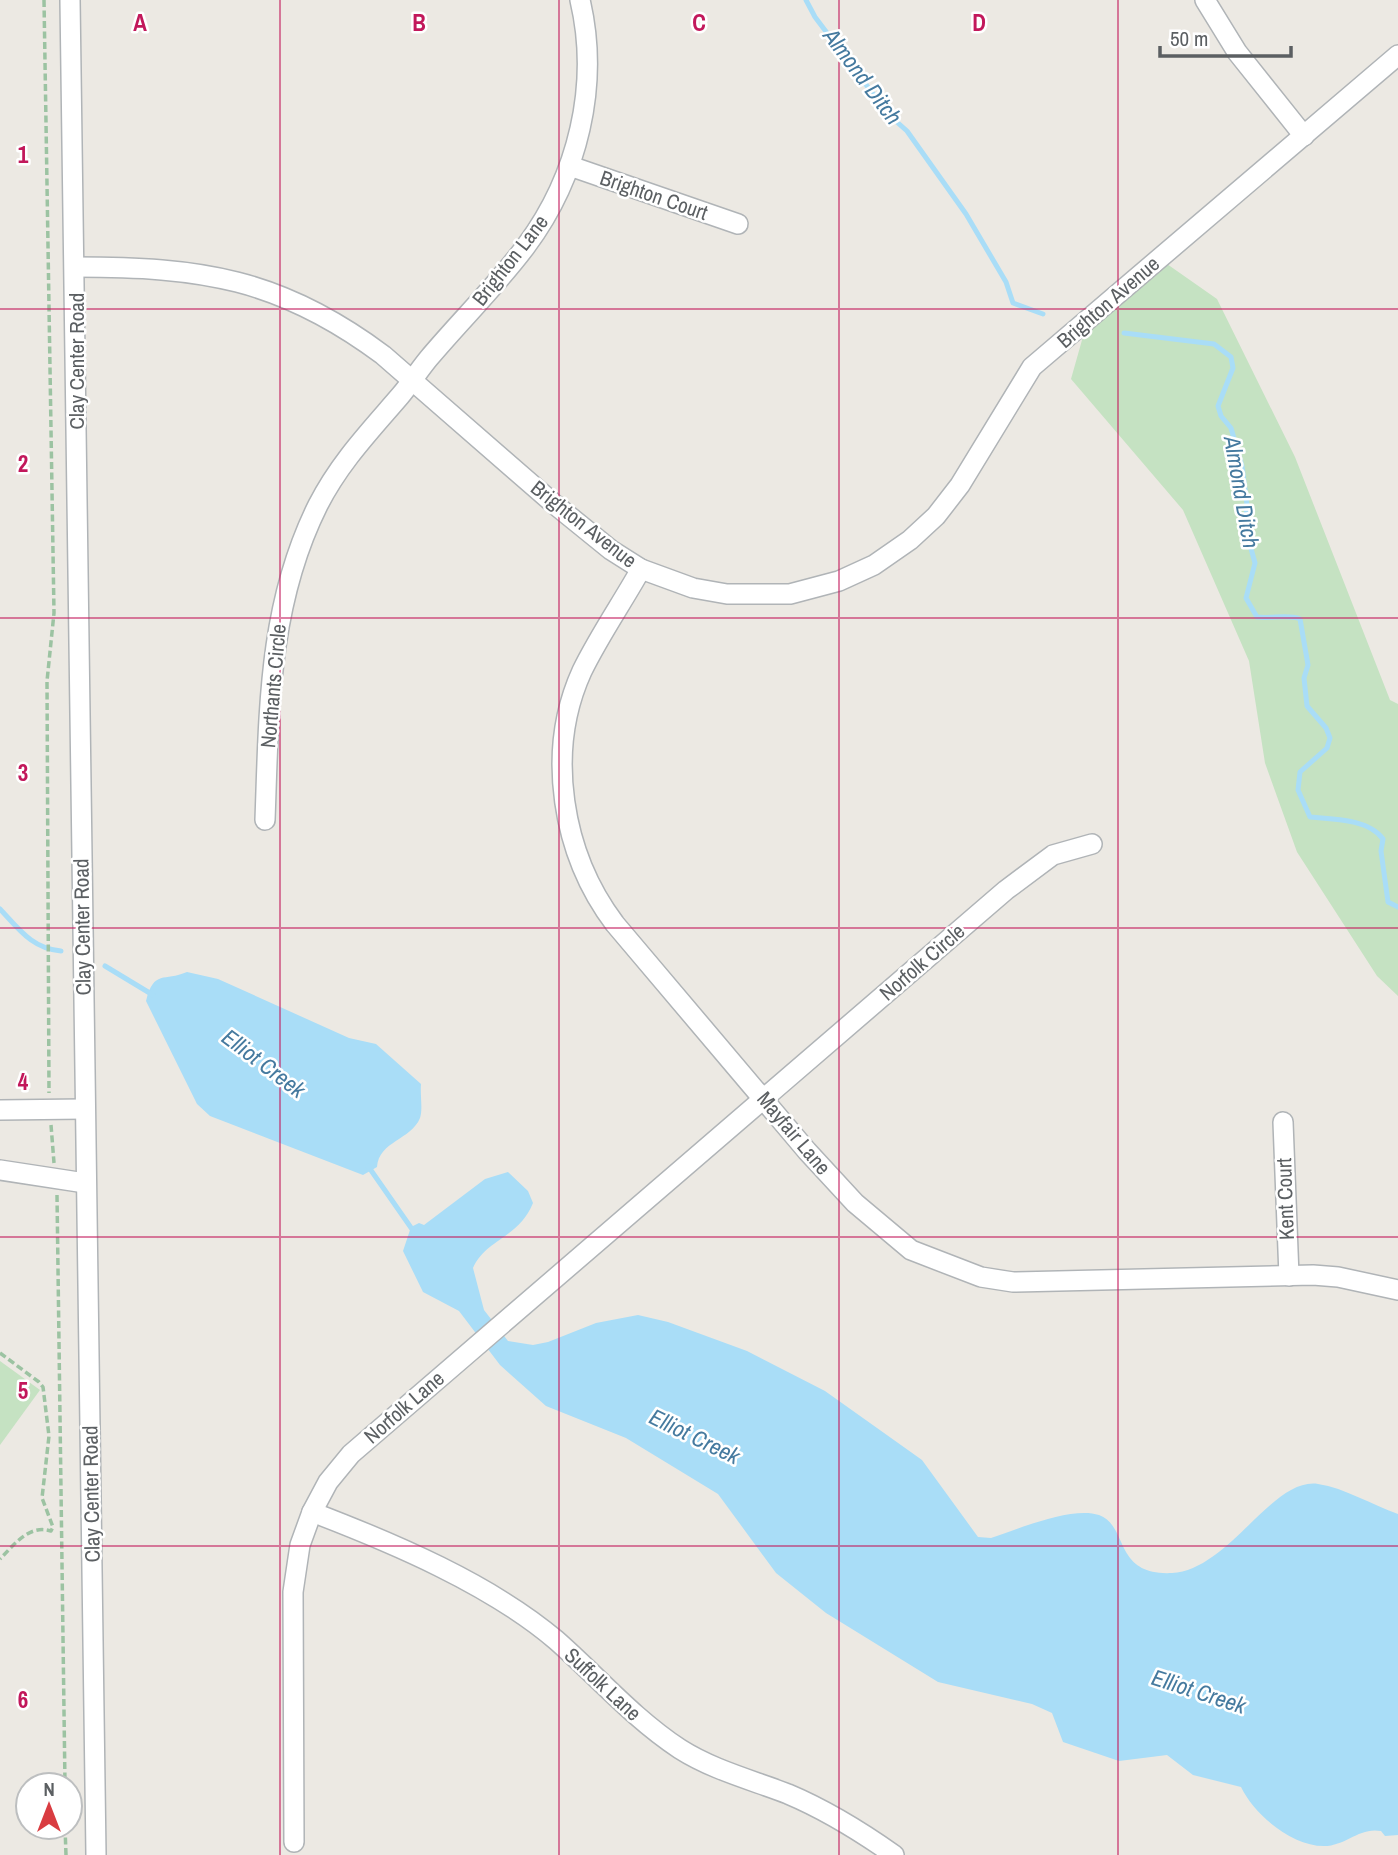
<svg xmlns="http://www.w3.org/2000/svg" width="1398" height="1855" font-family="'Archivo Narrow',sans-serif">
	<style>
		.green { fill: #c5e2c2 }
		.water { fill: #a9ddf7 }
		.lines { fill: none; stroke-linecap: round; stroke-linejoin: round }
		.stream { stroke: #a9ddf7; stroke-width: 5 }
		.minor-casing { stroke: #b0b4b7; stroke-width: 22 }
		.path { stroke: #9cc3a2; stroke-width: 3.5; stroke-dasharray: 7 3.5; stroke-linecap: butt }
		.minor { stroke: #fff; stroke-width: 19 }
		.grid { fill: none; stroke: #c2185b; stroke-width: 2; stroke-opacity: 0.55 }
		.labels { text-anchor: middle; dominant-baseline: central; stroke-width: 5; stroke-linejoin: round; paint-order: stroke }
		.street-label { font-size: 21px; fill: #5b5f62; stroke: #fff }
		.water-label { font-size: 23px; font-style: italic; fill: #457a9f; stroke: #fff }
		.grid-label { font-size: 23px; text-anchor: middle; font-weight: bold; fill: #c2185b; stroke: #fff; stroke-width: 5; stroke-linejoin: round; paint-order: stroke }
	</style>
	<rect width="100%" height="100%" fill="#ece9e3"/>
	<!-- green -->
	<g class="green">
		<polygon points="1167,264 1217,299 1295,457 1390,700 1398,704 1398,996 1377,976 1297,852 1265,763 1249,661 1183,510 1071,379 1084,333"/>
		<polygon points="0,1361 40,1390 0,1445"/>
	</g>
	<!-- water -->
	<g class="water">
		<path d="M187,972l31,7 131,59 27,6 45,40c-1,10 2,26 -1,34 -9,22 -41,23 -43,49l-14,8 -153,-59 -13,-12 -51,-103c8,-32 18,-19 41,-29z"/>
		<path d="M508,1172l20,19 5,12c-14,35 -47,36 -60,65l11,42 24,31 25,4 15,-3 48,-19 42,-8 30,7 79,29 78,40 97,69 56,77 13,1c27,-9 81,-32 108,-23 30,11 14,61 73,58 57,-3 100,-96 146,-89 27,4 54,21 80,30v321l-13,1 -4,-5c-22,-4 -35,15 -57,15 -33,0 -70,-32 -83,-59l-48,-12 -26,-20 -48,6 -56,-19 -11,-29 -20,-9 -94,-22 -112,-69 -50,-40 -58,-79 -92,-56 -80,-32 -46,-41 -41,-54 -36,-19 -20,-41 8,-24 8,-4 5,2 61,-46z"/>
	</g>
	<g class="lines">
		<!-- stream -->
		<g class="stream">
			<polyline points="806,0 815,17 889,115 907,131 966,214 1006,282 1013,303 1043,314"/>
			<path d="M1124,333l90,11 17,13 2,11 -15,38 3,10 10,12 11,38 5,39 -2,22 10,36 -9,35 11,19c15,2 31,-3 43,2l8,46 -4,13 3,28 19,22 4,10 -3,10 -27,24 -2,18 12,27c23,2 59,2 73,22l-2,12 7,51 10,5"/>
			<path d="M0,909c18,19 32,40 61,42"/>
			<polyline points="105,966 153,995"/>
			<polyline points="368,1166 414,1232"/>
		</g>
		<!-- minor casing -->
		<g class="minor-casing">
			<g id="minor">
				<polyline points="70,0 96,1855"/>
				<polyline points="1205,0 1237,52 1304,136"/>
				<polyline points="570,166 738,224"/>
				<path d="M76,267c124,0 204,11 307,88l170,148 58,47 30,19 52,19 34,6h63l49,-13 35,-16 36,-25 26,-24 24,-31 72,-118 366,-312"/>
				<path d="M641,569c-19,34 -42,67 -59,102 -37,81 -20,183 33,253l192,227 48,52 56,47 70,27 32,5 300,-7 25,2 60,13"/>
				<path d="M265,820c4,-109 3,-215 53,-315 22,-43 52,-74 82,-109 11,-13 19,-26 29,-38 32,-38 68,-73 97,-112 52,-70 74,-161 54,-246"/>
				<polyline points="0,1110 84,1109"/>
				<polyline points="1283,1122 1289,1276"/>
				<polyline points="0,1170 85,1183"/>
				<path d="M312,1512c81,31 178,72 244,128 42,37 77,78 124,109 33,21 72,31 108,45 38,16 72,37 106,61"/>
				<polyline points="294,1842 293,1592 300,1545 312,1512 328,1482 351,1454 1006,890 1053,855 1092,844"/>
			</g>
		</g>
		<!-- path -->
		<g class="path">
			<polyline points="44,0 54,613 47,681 49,1093"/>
			<polyline points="51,1125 54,1163"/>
			<polyline points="57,1195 65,1785"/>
			<path d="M0,1353l39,29 4,5 6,49 -7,62 11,29 -2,4c-22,-7 -37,14 -51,28"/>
			<polyline points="65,1827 66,1855"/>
		</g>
		<!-- minor -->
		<use href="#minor" class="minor"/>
	</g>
	<!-- grid -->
	<path class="grid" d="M280,0v1855M559,0v1855M839,0v1855M1118,0v1855M0,309h1398M0,618h1398M0,928h1398M0,1237h1398M0,1546h1398"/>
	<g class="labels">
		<!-- street labels -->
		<g class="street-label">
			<text transform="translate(654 195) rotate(19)">Brighton Court</text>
			<text transform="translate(510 260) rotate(-52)">Brighton Lane</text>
			<text transform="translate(1108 302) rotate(-41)">Brighton Avenue</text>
			<text transform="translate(76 361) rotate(-90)">Clay Center Road</text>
			<text transform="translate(584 524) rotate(38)">Brighton Avenue</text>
			<text transform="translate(273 686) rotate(-85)">Northants Circle</text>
			<text transform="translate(82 927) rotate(-91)">Clay Center Road</text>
			<text transform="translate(922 962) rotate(-41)">Norfolk Circle</text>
			<text transform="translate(794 1133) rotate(50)">Mayfair Lane</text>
			<text transform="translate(1285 1199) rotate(-92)">Kent Court</text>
			<text transform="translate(404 1407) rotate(-41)">Norfolk Lane</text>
			<text transform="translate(91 1494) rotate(-91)">Clay Center Road</text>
			<text transform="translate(603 1684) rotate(43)">Suffolk Lane</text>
		</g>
		<!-- water labels -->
		<g class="water-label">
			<text transform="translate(863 76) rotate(53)">Almond Ditch</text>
			<text transform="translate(1242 492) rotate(80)">Almond Ditch</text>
			<text transform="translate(264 1063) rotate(37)">Elliot Creek</text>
			<text transform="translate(695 1436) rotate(26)">Elliot Creek</text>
			<text transform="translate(1199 1691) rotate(18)">Elliot Creek</text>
		</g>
	</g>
	<g class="grid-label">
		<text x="140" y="31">A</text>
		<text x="419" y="31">B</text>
		<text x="699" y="31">C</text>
		<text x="979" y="31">D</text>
		<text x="23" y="163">1</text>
		<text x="23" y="472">2</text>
		<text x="23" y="781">3</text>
		<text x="23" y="1090">4</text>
		<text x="23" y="1399">5</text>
		<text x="23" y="1708">6</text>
	</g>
	<!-- north arrow -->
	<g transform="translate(49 1806)"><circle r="33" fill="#ffffff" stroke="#bdbfc0" stroke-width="2"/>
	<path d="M0-5L12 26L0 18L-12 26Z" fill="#d93c41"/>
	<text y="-10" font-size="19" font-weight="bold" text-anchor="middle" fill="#5b5f62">N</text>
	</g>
	<!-- scale -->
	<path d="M1160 46v10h131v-10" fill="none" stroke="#5b5f62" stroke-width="3.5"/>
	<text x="1170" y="46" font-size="21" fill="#5b5f62" stroke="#ffffff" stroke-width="5" paint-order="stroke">50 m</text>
</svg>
